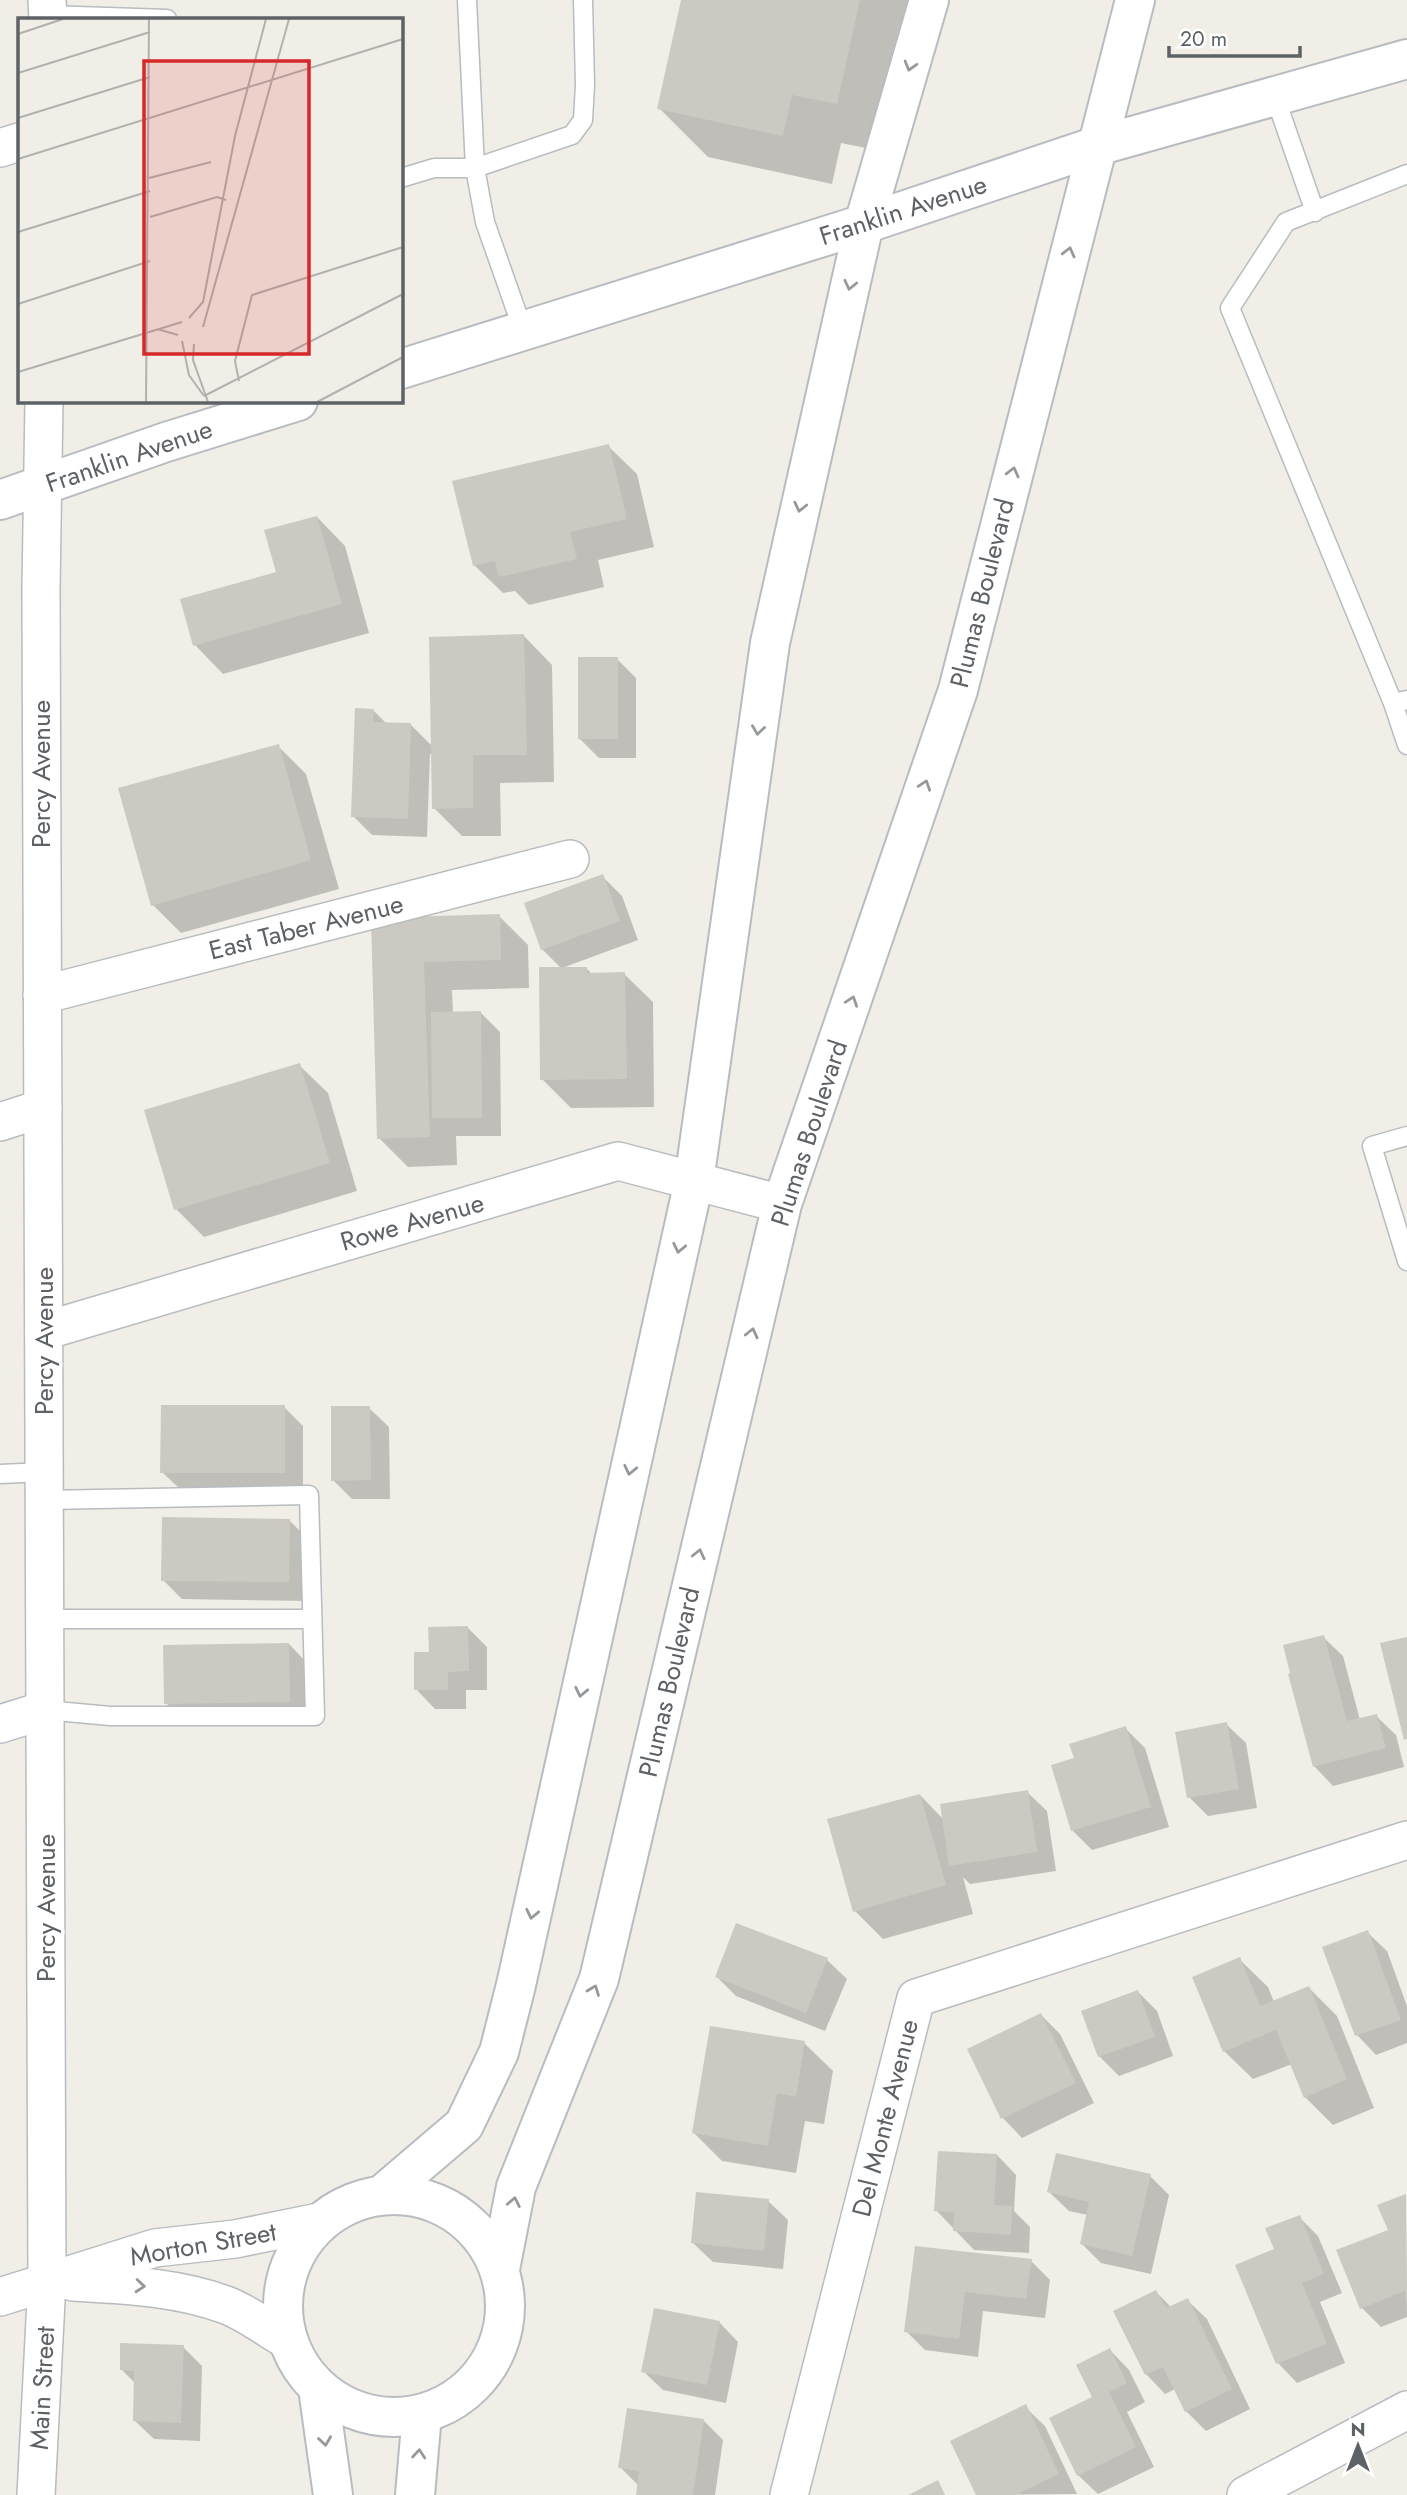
<svg xmlns="http://www.w3.org/2000/svg" width="1407" height="2495" font-family="Jost,sans-serif">
	<style>
		.shadow { fill: #0003 }
		.building { fill: #ccc9c3 }
		.lines { fill: none; stroke-linecap: round; stroke-linejoin: round }
		.service-casing { stroke: #b8bcc0; stroke-width: 21 }
		.minor-casing { stroke: #b8bcc0; stroke-width: 40 }
		.tertiary-casing { stroke: #b8bcc0; stroke-width: 42 }
		.service { stroke: #fff; stroke-width: 18 }
		.minor { stroke: #fff; stroke-width: 37 }
		.tertiary { stroke: #fff; stroke-width: 38 }
		.oneway { stroke: #96999c }
		.labels { text-anchor: middle; dominant-baseline: central; stroke-width: 7; stroke-linejoin: round; paint-order: stroke }
		.street-label { font-size: 26px; fill: #5d6267; stroke: #fff }
		.inset-road { fill: none; stroke: #b1b2af; stroke-width: 2 }
		.view { fill: #d62828; fill-opacity: 0.15; stroke: #d62828; stroke-width: 3.5 }
		.inset-edge { fill: none; stroke: #5d6267; stroke-width: 3.5 }
	</style>
	<rect width="100%" height="100%" fill="#f0eee6"/>
	<!-- shadow -->
	<g class="shadow">
		<polygon points="683,0 920,0 886,152 841,143 832,184 708,157 659,108"/>
		<polygon points="608,446 637,474 654,547 598,560 604,587 529,605 515,591 503,593 474,565"/>
		<polygon points="317,517 345,546 369,633 223,674 195,645 278,574"/>
		<polygon points="524,636 552,665 554,782 500,783 501,836 462,836 434,808 433,754 430,754 427,837 372,835 353,816 373,710 387,724 411,725 433,747"/>
		<polygon points="617,659 636,678 636,758 599,758 580,739"/>
		<polygon points="278,746 306,774 339,889 181,933 153,905"/>
		<polygon points="602,876 622,896 638,940 562,968 587,969 592,974 624,974 653,1002 654,1107 571,1108 542,1079 562,969 542,949"/>
		<polygon points="499,916 528,945 529,988 452,990 453,1013 481,1013 500,1032 501,1136 456,1136 457,1165 408,1167 379,1138 372,920"/>
		<polygon points="299,1065 328,1093 357,1191 204,1237 176,1209"/>
		<polygon points="284,1407 303,1426 303,1492 182,1491 162,1472"/>
		<polygon points="369,1408 389,1427 390,1499 352,1499 333,1480"/>
		<polygon points="289,1520 309,1540 308,1601 182,1599 163,1580"/>
		<polygon points="468,1628 487,1647 487,1690 466,1690 466,1709 435,1709 416,1689 431,1654"/>
		<polygon points="1323,1637 1343,1656 1360,1720 1376,1716 1396,1735 1404,1767 1333,1786 1314,1766"/>
		<polygon points="289,1644 308,1664 309,1720 185,1722 166,1703"/>
		<polygon points="1226,1724 1246,1743 1257,1808 1208,1816 1189,1797"/>
		<polygon points="1125,1728 1145,1748 1169,1827 1092,1850 1073,1831 1053,1766 1076,1759"/>
		<polygon points="1027,1792 1047,1811 1056,1871 970,1884 963,1877 973,1914 883,1939 855,1911 920,1795 944,1820"/>
		<polygon points="1367,1932 1387,1951 1407,2006 1407,2043 1376,2055 1357,2035"/>
		<polygon points="1239,1959 1268,1987 1274,2002 1309,1988 1337,2016 1374,2108 1333,2125 1305,2097 1292,2064 1253,2079 1224,2051"/>
		<polygon points="827,1960 847,1979 825,2031 736,1996 717,1977"/>
		<polygon points="1138,1992 1157,2011 1173,2056 1119,2076 1099,2056"/>
		<polygon points="1041,2015 1060,2034 1094,2103 1022,2138 1003,2118 969,2050"/>
		<polygon points="804,2043 833,2071 824,2124 805,2121 796,2173 722,2161 694,2133"/>
		<polygon points="997,2155 1016,2175 1014,2211 1030,2227 1029,2253 974,2250 936,2210"/>
		<polygon points="1150,2176 1169,2195 1151,2274 1101,2263 1082,2244 1088,2215 1069,2211 1049,2192"/>
		<polygon points="1405,2196 1407,2317 1381,2327 1362,2308 1390,2230"/>
		<polygon points="768,2201 788,2220 783,2269 713,2262 693,2243"/>
		<polygon points="1299,2217 1318,2236 1342,2293 1320,2302 1345,2363 1297,2383 1278,2363 1238,2266 1276,2250"/>
		<polygon points="916,2247 1031,2261 1050,2280 1045,2318 983,2311 978,2357 925,2350 906,2331"/>
		<polygon points="1156,2292 1171,2307 1187,2300 1207,2319 1250,2409 1206,2431 1186,2411 1175,2389 1165,2394 1146,2374"/>
		<polygon points="719,2322 738,2342 726,2403 663,2390 643,2371"/>
		<polygon points="183,2347 202,2366 200,2441 154,2439 134,2420 135,2383 121,2369"/>
		<polygon points="1110,2350 1129,2370 1145,2402 1127,2412 1154,2467 1098,2494 1078,2475 1095,2398"/>
		<polygon points="1025,2407 1045,2426 1077,2494 978,2495"/>
		<polygon points="704,2421 723,2440 715,2495 638,2495 639,2486 620,2467"/>
	</g>
	<!-- building -->
	<g class="building">
		<polygon points="681,0 860,0 837,104 792,95 783,136 657,109"/>
		<polygon points="609,444 627,519 570,532 577,559 499,577 495,561 473,566 452,481"/>
		<polygon points="317,516 342,604 193,646 180,599 276,572 264,530"/>
		<polygon points="524,634 527,755 473,755 473,808 432,809 429,637"/>
		<rect x="578" y="657" width="40" height="82"/>
		<polygon points="355,708 374,709 373,722 411,723 408,819 351,817"/>
		<polygon points="279,744 311,860 151,906 118,788"/>
		<polygon points="603,874 620,921 541,950 524,903"/>
		<polygon points="500,914 501,960 424,962 430,1137 377,1139 371,918"/>
		<polygon points="539,967 587,967 587,973 625,972 627,1079 540,1080"/>
		<polygon points="481,1011 482,1118 432,1118 431,1012"/>
		<polygon points="300,1063 330,1163 174,1210 144,1110"/>
		<polygon points="161,1405 285,1405 285,1473 160,1473"/>
		<polygon points="331,1406 370,1406 371,1480 331,1481"/>
		<polygon points="162,1517 290,1519 289,1582 161,1581"/>
		<polygon points="468,1626 469,1671 448,1672 448,1690 414,1690 414,1652 429,1652 428,1627"/>
		<polygon points="1324,1635 1347,1721 1377,1714 1386,1748 1313,1767 1288,1674 1290,1673 1283,1645"/>
		<polygon points="1407,1637 1407,1739 1404,1740 1380,1643"/>
		<polygon points="289,1643 290,1702 164,1704 163,1645"/>
		<polygon points="1227,1722 1239,1789 1187,1798 1175,1732"/>
		<polygon points="1126,1726 1151,1807 1071,1831 1051,1765 1074,1758 1069,1744"/>
		<polygon points="1028,1790 1037,1852 949,1866 940,1804"/>
		<polygon points="920,1794 946,1885 853,1912 827,1819"/>
		<polygon points="736,1923 828,1958 806,2013 715,1977"/>
		<polygon points="1368,1930 1401,2020 1355,2036 1322,1947"/>
		<polygon points="1240,1957 1260,2006 1309,1986 1347,2079 1304,2098 1276,2030 1223,2052 1192,1977"/>
		<polygon points="1138,1990 1155,2037 1098,2057 1081,2011"/>
		<polygon points="1041,2013 1076,2083 1001,2119 967,2049"/>
		<polygon points="710,2026 805,2041 796,2097 777,2093 768,2146 692,2133"/>
		<polygon points="938,2151 997,2154 994,2205 1012,2206 1011,2235 953,2231 954,2212 934,2211"/>
		<polygon points="1056,2153 1151,2174 1132,2256 1080,2244 1089,2202 1047,2192"/>
		<polygon points="696,2192 769,2199 764,2251 691,2243"/>
		<polygon points="1406,2194 1407,2290 1360,2309 1336,2250 1388,2230 1377,2205"/>
		<polygon points="1300,2215 1324,2274 1302,2283 1327,2344 1276,2364 1235,2265 1274,2249 1265,2228"/>
		<polygon points="915,2246 1032,2259 1026,2299 965,2292 959,2339 904,2332"/>
		<polygon points="1156,2290 1166,2308 1188,2298 1232,2389 1185,2412 1163,2367 1145,2375 1113,2311"/>
		<polygon points="654,2308 720,2321 707,2385 641,2372"/>
		<polygon points="120,2343 184,2345 181,2423 133,2421 134,2371 120,2370"/>
		<polygon points="1110,2348 1127,2383 1109,2392 1136,2447 1077,2476 1049,2418 1092,2397 1076,2365"/>
		<polygon points="1026,2404 1059,2474 1016,2495 976,2495 950,2441"/>
		<polygon points="627,2408 704,2419 693,2495 636,2495 639,2471 618,2468"/>
		<polygon points="938,2480 945,2495 908,2495"/>
	</g>
	<g class="lines">
		<!-- service casing -->
		<g class="service-casing">
			<g id="service">
				<polyline points="467,0 475,168 572,135 583,120 585,85 583,0"/>
				<polyline points="47,15 167,19"/>
				<polyline points="1275,97 1315,212"/>
				<polyline points="1407,174 1286,222 1230,308 1393,703 1407,700"/>
				<polyline points="401,178 434,168 475,168 485,222 523,330"/>
				<polyline points="1393,703 1407,745"/>
				<polyline points="1407,1136 1372,1146 1407,1261"/>
				<polyline points="0,1474 44,1472"/>
				<polyline points="45,1500 309,1495 315,1716 110,1716 45,1710"/>
				<polyline points="45,1619 311,1619"/>
			</g>
		</g>
		<!-- minor casing -->
		<g class="minor-casing">
			<g id="minor">
				<polyline points="47,0 48,19"/>
				<polyline points="0,148 19,142"/>
				<polyline points="42,995 570,859"/>
				<polyline points="0,1122 43,1108"/>
				<polyline points="44,1331 618,1161 782,1204"/>
				<polyline points="0,1724 45,1710"/>
				<path d="M73,2282c52,3 104,5 153,23 21,8 42,24 61,35"/>
				<polyline points="0,2297 155,2248 235,2239 319,2222"/>
				<polyline points="36,2495 47,2281 41,589 44,401"/>
				<polyline points="789,2495 916,1998 1407,1840"/>
				<polyline points="1246,2495 1407,2410"/>
			</g>
		</g>
		<!-- tertiary casing -->
		<g class="tertiary-casing">
			<g id="tertiary">
				<polyline points="401,369 864,224 1097,146 1407,59"/>
				<polyline points="0,500 166,442 298,401"/>
				<circle cx="394" cy="2306" r="111"/>
				<polyline points="382,2195 464,2125 499,2052 516,1985 694,1181 770,643 864,224 929,0"/>
				<polyline points="500,2269 516,2187 599,1979 782,1204 958,690 1135,0"/>
				<polyline points="318,2388 333,2495"/>
				<polyline points="415,2495 422,2414"/>
			</g>
		</g>
		<!-- service -->
		<use href="#service" class="service"/>
		<!-- minor -->
		<use href="#minor" class="minor"/>
		<!-- tertiary -->
		<use href="#tertiary" class="tertiary"/>
	</g>
	<!-- one-way arrows -->
	<defs><path id="oneway-chevron" d="M-2-3.5L2.5 0L-2 3.5" fill="none" stroke-width="1.6" stroke-linecap="round" stroke-linejoin="round" transform="scale(1.75)"/></defs>
	<g class="oneway">
		<use href="#oneway-chevron" transform="translate(910 66) rotate(106)"/>
		<use href="#oneway-chevron" transform="translate(1069 252) rotate(-76)"/>
		<use href="#oneway-chevron" transform="translate(850 285) rotate(103)"/>
		<use href="#oneway-chevron" transform="translate(1013 472) rotate(-76)"/>
		<use href="#oneway-chevron" transform="translate(800 507) rotate(103)"/>
		<use href="#oneway-chevron" transform="translate(758 730) rotate(98)"/>
		<use href="#oneway-chevron" transform="translate(925 785) rotate(-71)"/>
		<use href="#oneway-chevron" transform="translate(852 1001) rotate(-71)"/>
		<use href="#oneway-chevron" transform="translate(679 1248) rotate(102)"/>
		<use href="#oneway-chevron" transform="translate(752 1333) rotate(-77)"/>
		<use href="#oneway-chevron" transform="translate(630 1470) rotate(102)"/>
		<use href="#oneway-chevron" transform="translate(699 1554) rotate(-77)"/>
		<use href="#oneway-chevron" transform="translate(581 1692) rotate(102)"/>
		<use href="#oneway-chevron" transform="translate(532 1914) rotate(102)"/>
		<use href="#oneway-chevron" transform="translate(594 1990) rotate(-69)"/>
		<use href="#oneway-chevron" transform="translate(514 2202) rotate(-79)"/>
		<use href="#oneway-chevron" transform="translate(140 2286) rotate(5)"/>
		<use href="#oneway-chevron" transform="translate(325 2441) rotate(82)"/>
		<use href="#oneway-chevron" transform="translate(419 2454) rotate(-85)"/>
	</g>
	<g class="labels">
		<!-- street labels -->
		<g class="street-label">
			<text transform="translate(903 210) rotate(-18)">Franklin Avenue</text>
			<text transform="translate(129 456) rotate(-19)">Franklin Avenue</text>
			<text transform="translate(982 593) rotate(-76)">Plumas Boulevard</text>
			<text transform="translate(41 774) rotate(-90)">Percy Avenue</text>
			<text transform="translate(306 927) rotate(-14)">East Taber Avenue</text>
			<text transform="translate(809 1133) rotate(-72)">Plumas Boulevard</text>
			<text transform="translate(412 1222) rotate(-16)">Rowe Avenue</text>
			<text transform="translate(44 1341) rotate(-90)">Percy Avenue</text>
			<text transform="translate(669 1682) rotate(-77)">Plumas Boulevard</text>
			<text transform="translate(46 1908) rotate(-90)">Percy Avenue</text>
			<text transform="translate(885 2118) rotate(-76)">Del Monte Avenue</text>
			<text transform="translate(203 2244) rotate(-10)">Morton Street</text>
			<text transform="translate(42 2388) rotate(-87)">Main Street</text>
		</g>
	</g>
	<!-- overview -->
	<g transform="translate(18 18)">
		<rect width="385" height="385" fill="#f0eee6"/>
		<path class="inset-road" d="M0,16l45,-15M0,55l132,-41M0,100l132,-41M0,141l385,-120M131,160l62,-16M132,199l67,-20 9,3M0,214l132,-41M0,286l132,-43M171,300l14,-16 32,-166 31,-117M185,309l86,-308M139,311l21,6M164,323l7,34 15,21M176,326l-1,16 15,42M0,354l164,-50M221,363l-4,-20 17,-66 151,-48M186,378l199,-102M128,384l3,-383M299,384l86,-45"/>
		<path class="view" d="M126,43h165v293h-165z"/>
		<rect width="385" height="385" class="inset-edge"/>
	</g>
	<!-- north arrow -->
	<g transform="translate(1358 2446)" stroke="#ffffff" stroke-width="5" paint-order="stroke">
	<path d="M0-5L12 26L0 18L-12 26Z" fill="#5d6267"/>
	<text y="-10" font-size="19" font-weight="bold" text-anchor="middle" fill="#5d6267">N</text>
	</g>
	<!-- scale -->
	<path d="M1169 46v10h131v-10" fill="none" stroke="#5d6267" stroke-width="3.5"/>
	<text x="1180" y="46" font-size="21" fill="#5d6267" stroke="#ffffff" stroke-width="5" paint-order="stroke">20 m</text>
</svg>
